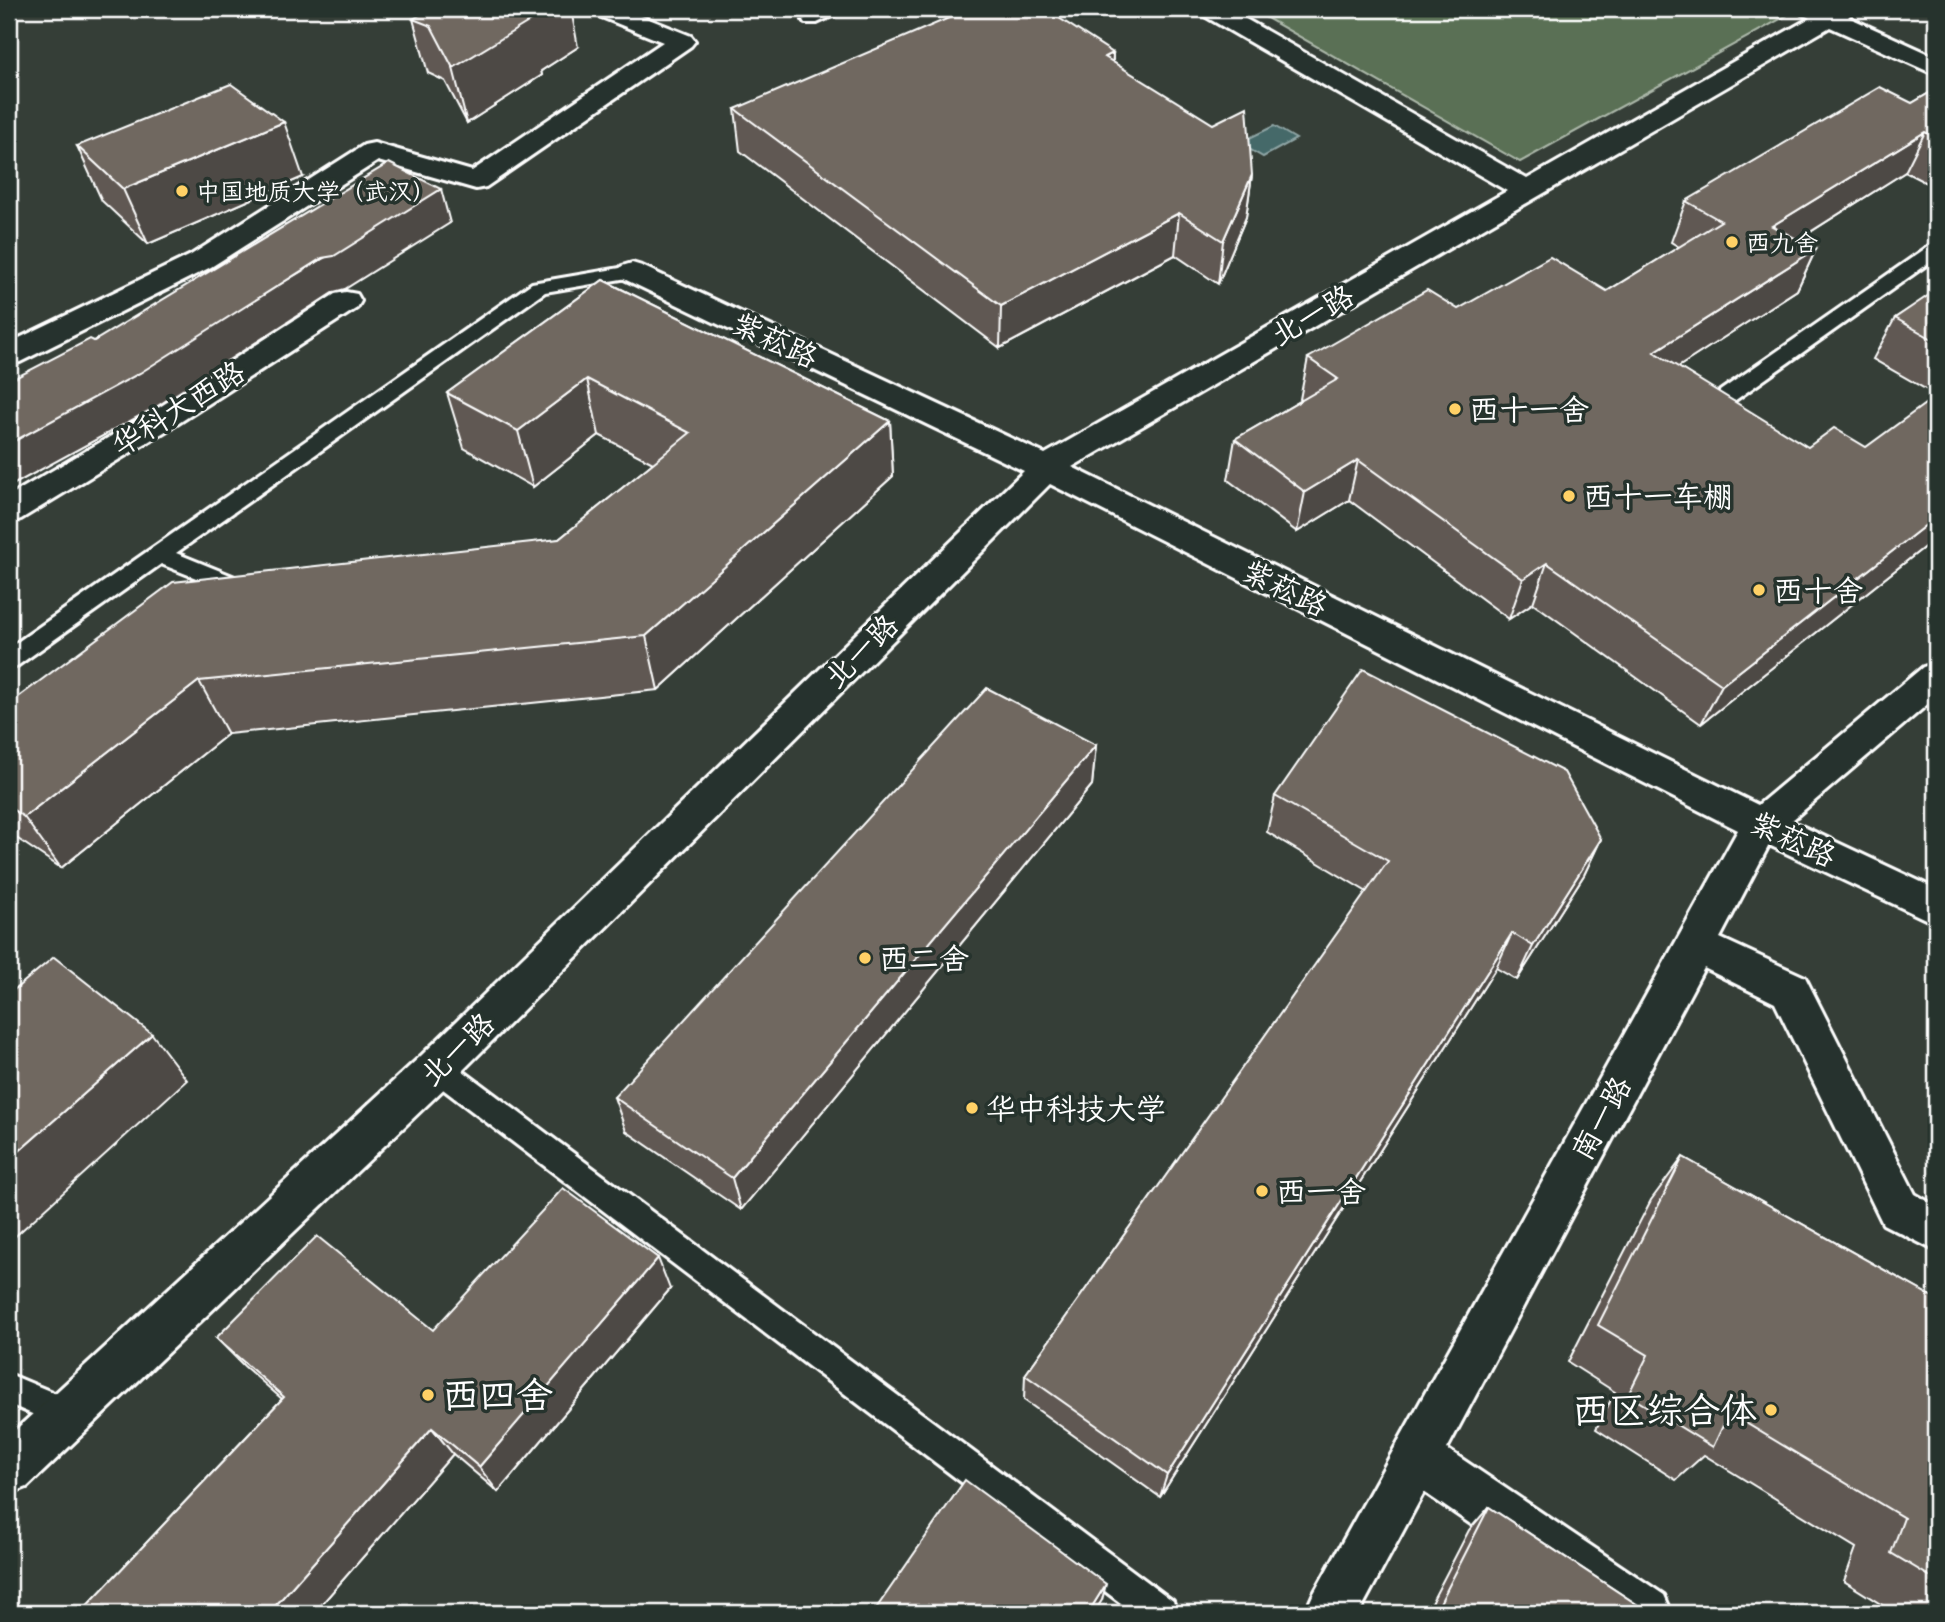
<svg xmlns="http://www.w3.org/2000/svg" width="1945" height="1622" font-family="Itim,'LXGW WenKai TC',sans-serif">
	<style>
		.green { fill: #5a7054; stroke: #acb8aa; stroke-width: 2 }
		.water { fill: #456969; stroke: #8fa5a5; stroke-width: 2 }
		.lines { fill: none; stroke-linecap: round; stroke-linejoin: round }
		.lane-casing { stroke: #fff; stroke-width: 6 }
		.street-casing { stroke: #fff; stroke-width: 6 }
		.lane { fill: #26332d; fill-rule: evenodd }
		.street { fill: #26332d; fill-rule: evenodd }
		.wall { fill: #605953; stroke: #fff; stroke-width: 2 }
		.shaded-wall { fill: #4e4944; stroke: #fff; stroke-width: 2 }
		.building { fill: #706861; stroke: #fff; stroke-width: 2 }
		.poi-dot { fill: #ffd166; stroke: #26332d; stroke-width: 2.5 }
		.labels { text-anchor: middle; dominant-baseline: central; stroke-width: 7; stroke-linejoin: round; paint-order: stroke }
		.far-poi-label { font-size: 24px; fill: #fff; stroke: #26332d; text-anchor: start }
		.street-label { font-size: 30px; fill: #fff; stroke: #26332d }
		.poi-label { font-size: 30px; fill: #fff; stroke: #26332d; text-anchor: start }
		.near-poi-label { font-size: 37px; fill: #fff; stroke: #26332d; text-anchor: start }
	</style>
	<rect width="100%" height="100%" fill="#353e37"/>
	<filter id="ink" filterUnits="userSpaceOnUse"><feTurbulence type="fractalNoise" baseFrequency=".0143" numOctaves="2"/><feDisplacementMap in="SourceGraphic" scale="14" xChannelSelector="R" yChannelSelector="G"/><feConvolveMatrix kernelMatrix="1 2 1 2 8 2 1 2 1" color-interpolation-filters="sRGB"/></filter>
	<g filter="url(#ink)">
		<!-- green -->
		<polygon class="green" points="1251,9 1770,9 1786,16 1520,162"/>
		<!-- water -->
		<polygon class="water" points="1274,126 1296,139 1263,157 1239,143"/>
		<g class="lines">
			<!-- lane casing -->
			<g class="lane-casing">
				<g id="lane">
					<polygon points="825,9 847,9 817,23 805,23 803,20"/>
					<polygon points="1936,245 1936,258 1734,401 1720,401 1717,396 1720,391 1929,246"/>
					<polygon points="632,266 641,272 639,276 545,292 176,553 240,579 254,580 257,586 254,592 239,595 161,564 17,666 9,668 9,648 532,283"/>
					<polygon points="437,1056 447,1059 1173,1601 1177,1613 1134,1613 427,1077 423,1068 427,1059"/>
					<polygon points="9,1374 78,1403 82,1414 78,1425 67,1429 9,1404"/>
				</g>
			</g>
			<!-- street casing -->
			<g class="street-casing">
				<g id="street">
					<polygon points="591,9 624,9 691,36 695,41 691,46 486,187 476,189 378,161 211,267 20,362 9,365 9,343 191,255 364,145 374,143 472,171 663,42 594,14"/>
					<polygon points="1198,9 1228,9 1527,179 1810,18 1802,14 1799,9 1856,9 1848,17 1936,57 1936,75 1830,27 1072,467 1758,805 1923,667 1936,663 1936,697 1791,821 1936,889 1936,924 1769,845 1720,938 1805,977 1915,1194 1936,1206 1936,1251 1883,1224 1775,1003 1704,968 1447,1449 1664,1595 1672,1613 1601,1613 1424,1492 1359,1613 1305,1613 1313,1595 1738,830 1050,484 452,1081 27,1487 9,1494 9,1436 422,1055 1024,471 622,278 617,272 622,266 632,263 642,266 1045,454 1507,191 1201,14"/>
					<polygon points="346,292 357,294 361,301 357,308 174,426 21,519 9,523 9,496 152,412 335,294"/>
				</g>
			</g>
			<!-- lane -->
			<use href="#lane" class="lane"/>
			<!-- street -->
			<use href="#street" class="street"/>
		</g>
		<!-- wall -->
		<g class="wall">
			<polygon points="413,19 578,47 541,71 542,75 467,123 445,81 428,73"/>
			<polygon points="1113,53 1113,62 1252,175 1246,217 1218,284 1175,255 1000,348 740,151 735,109"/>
			<polygon points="1936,89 1936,188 1905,172 1798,240 1816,249 1797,290 1678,367 1936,534 1932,541 1701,724 1533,603 1509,619 1349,500 1297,532 1228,480 1235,439 1302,400 1300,399 1308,358 1458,309 1607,291 1679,247 1671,242 1686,201 1912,103"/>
			<polygon points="77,146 303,177 148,244 102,201"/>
			<polygon points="603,280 890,421 893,476 658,690 228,734 61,868 9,833 9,704 559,539 653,463 599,435 533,487 464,448 447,393"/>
			<polygon points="1936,292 1936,395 1873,359 1895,318"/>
			<polygon points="1096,745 1092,785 741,1210 626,1131 614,1097"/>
			<polygon points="1275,796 1601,839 1584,875 1517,980 1496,968 1160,1497 1024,1400 1025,1375 1367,892 1267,832"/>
			<polygon points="1683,1157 1936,1299 1936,1613 1895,1613 1844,1581 1856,1548 1704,1455 1676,1480 1596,1429 1615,1392 1568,1362 1651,1200"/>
			<polygon points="670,1289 498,1492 453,1454 314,1613 80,1613 282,1399 244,1366 216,1338 433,1330"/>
			<polygon points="1489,1507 1650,1613 1426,1613 1469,1530"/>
		</g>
		<!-- shaded-wall -->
		<g class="shaded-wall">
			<polygon points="542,9 571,9 578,47 541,71 542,75 467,123 453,68"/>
			<polygon points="1113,53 1111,95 1105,57"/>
			<polygon points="284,122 303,177 148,244 123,189"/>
			<polygon points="1925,132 1905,172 1755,267 1772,226"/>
			<polygon points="1252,175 1246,217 1218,284 1223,241"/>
			<polygon points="441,189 450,223 345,289 334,292 156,407 9,487 9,444"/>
			<polygon points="1179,213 1175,255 1000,348 1001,306"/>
			<polygon points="1816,249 1797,290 1638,393 1654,352"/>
			<polygon points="587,379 599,435 533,487 518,431"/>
			<polygon points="890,421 893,476 658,690 646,636"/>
			<polygon points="1358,460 1349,500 1297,532 1305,492"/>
			<polygon points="1936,517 1936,534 1932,541 1701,724 1722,685"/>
			<polygon points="1547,563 1533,603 1509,619 1523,579"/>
			<polygon points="199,681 228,734 61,868 24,817"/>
			<polygon points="1096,745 1092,785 741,1210 732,1178"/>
			<polygon points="1601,839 1584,875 1517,980 1533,946"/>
			<polygon points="1512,933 1496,968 1160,1497 1167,1475"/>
			<polygon points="152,1034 187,1080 9,1242 9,1160"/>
			<polygon points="658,1258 670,1289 498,1492 479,1467"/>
			<polygon points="432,1428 453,1454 314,1613 269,1613"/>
			<polygon points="1106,1584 1102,1600 1094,1613 1088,1613"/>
		</g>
		<!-- building -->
		<g class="building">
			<polygon points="430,9 542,9 525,19 530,21 453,68 431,26 413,19"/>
			<polygon points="970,9 1045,9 1113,53 1105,57 1213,124 1247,107 1252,175 1223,241 1179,213 1001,306 735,109"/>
			<polygon points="231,84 284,122 123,189 77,146"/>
			<polygon points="1880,87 1912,103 1936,89 1936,138 1925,132 1772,226 1816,249 1654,352 1808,447 1834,428 1866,447 1936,396 1936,517 1722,685 1547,563 1523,579 1358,460 1305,492 1235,439 1338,379 1308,358 1427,290 1458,309 1550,257 1607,291 1721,221 1686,201"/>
			<polygon points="389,163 441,189 334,256 322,258 140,373 9,444 9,381 90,339 94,341"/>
			<polygon points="603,280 890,421 646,636 199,681 24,817 9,807 9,704 173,582 559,539 690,433 587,379 518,431 447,393"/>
			<polygon points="1935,291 1936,292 1936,341 1895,318"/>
			<polygon points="1363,669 1564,772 1601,839 1533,946 1512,933 1167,1475 1025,1375 1388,861 1275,796"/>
			<polygon points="987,688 1096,745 732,1178 614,1097"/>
			<polygon points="54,957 152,1034 9,1160 9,994"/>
			<polygon points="1683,1157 1936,1299 1936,1580 1891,1553 1904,1518 1729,1413 1713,1447 1628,1395 1648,1355 1598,1325"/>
			<polygon points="563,1188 658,1258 479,1467 432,1428 269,1613 80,1613 284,1397 216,1338 317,1236 433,1330"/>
			<polygon points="965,1480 1106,1584 1088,1613 873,1613"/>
			<polygon points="1489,1507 1650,1613 1435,1613"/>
		</g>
	</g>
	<!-- markers -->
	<g class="poi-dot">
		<circle cx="182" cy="191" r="7"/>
		<circle cx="1732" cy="242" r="7"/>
		<circle cx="1455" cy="409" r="7"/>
		<circle cx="1569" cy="496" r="7"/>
		<circle cx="1759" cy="590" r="7"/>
		<circle cx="865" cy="958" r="7"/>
		<circle cx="972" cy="1108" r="7"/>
		<circle cx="1262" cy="1191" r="7"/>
		<circle cx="428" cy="1395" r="7"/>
		<circle cx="1771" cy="1410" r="7"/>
	</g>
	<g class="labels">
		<!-- far-poi labels -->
		<g class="far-poi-label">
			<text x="196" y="191">中国地质大学（武汉）</text>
			<text x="1746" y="242">西九舍</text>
		</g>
		<!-- street labels -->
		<g class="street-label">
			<text transform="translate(1312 315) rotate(-30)">北一路</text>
			<text transform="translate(775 340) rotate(25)">紫菘路</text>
			<text transform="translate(178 408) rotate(-32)">华科大西路</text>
			<text transform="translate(1285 588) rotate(26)">紫菘路</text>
			<text transform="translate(861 651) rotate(-45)">北一路</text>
			<text transform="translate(1793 839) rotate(25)">紫菘路</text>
			<text transform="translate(457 1049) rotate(-44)">北一路</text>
			<text transform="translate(1601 1118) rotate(-61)">南一路</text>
		</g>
		<!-- poi labels -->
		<g class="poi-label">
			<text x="1469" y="409">西十一舍</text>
			<text x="1583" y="496">西十一车棚</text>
			<text x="1773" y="590">西十舍</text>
			<text x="879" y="958">西二舍</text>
			<text x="986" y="1108">华中科技大学</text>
			<text x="1276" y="1191">西一舍</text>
		</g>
		<!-- near-poi labels -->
		<g class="near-poi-label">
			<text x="442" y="1395">西四舍</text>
			<text x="1757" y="1410" text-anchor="end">西区综合体</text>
		</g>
	</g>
	<!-- margin -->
	<rect width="1945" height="1622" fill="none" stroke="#26332d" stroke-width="35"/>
	<rect x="18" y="18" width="1910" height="1587" fill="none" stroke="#fff" stroke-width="2.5" filter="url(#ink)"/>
</svg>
